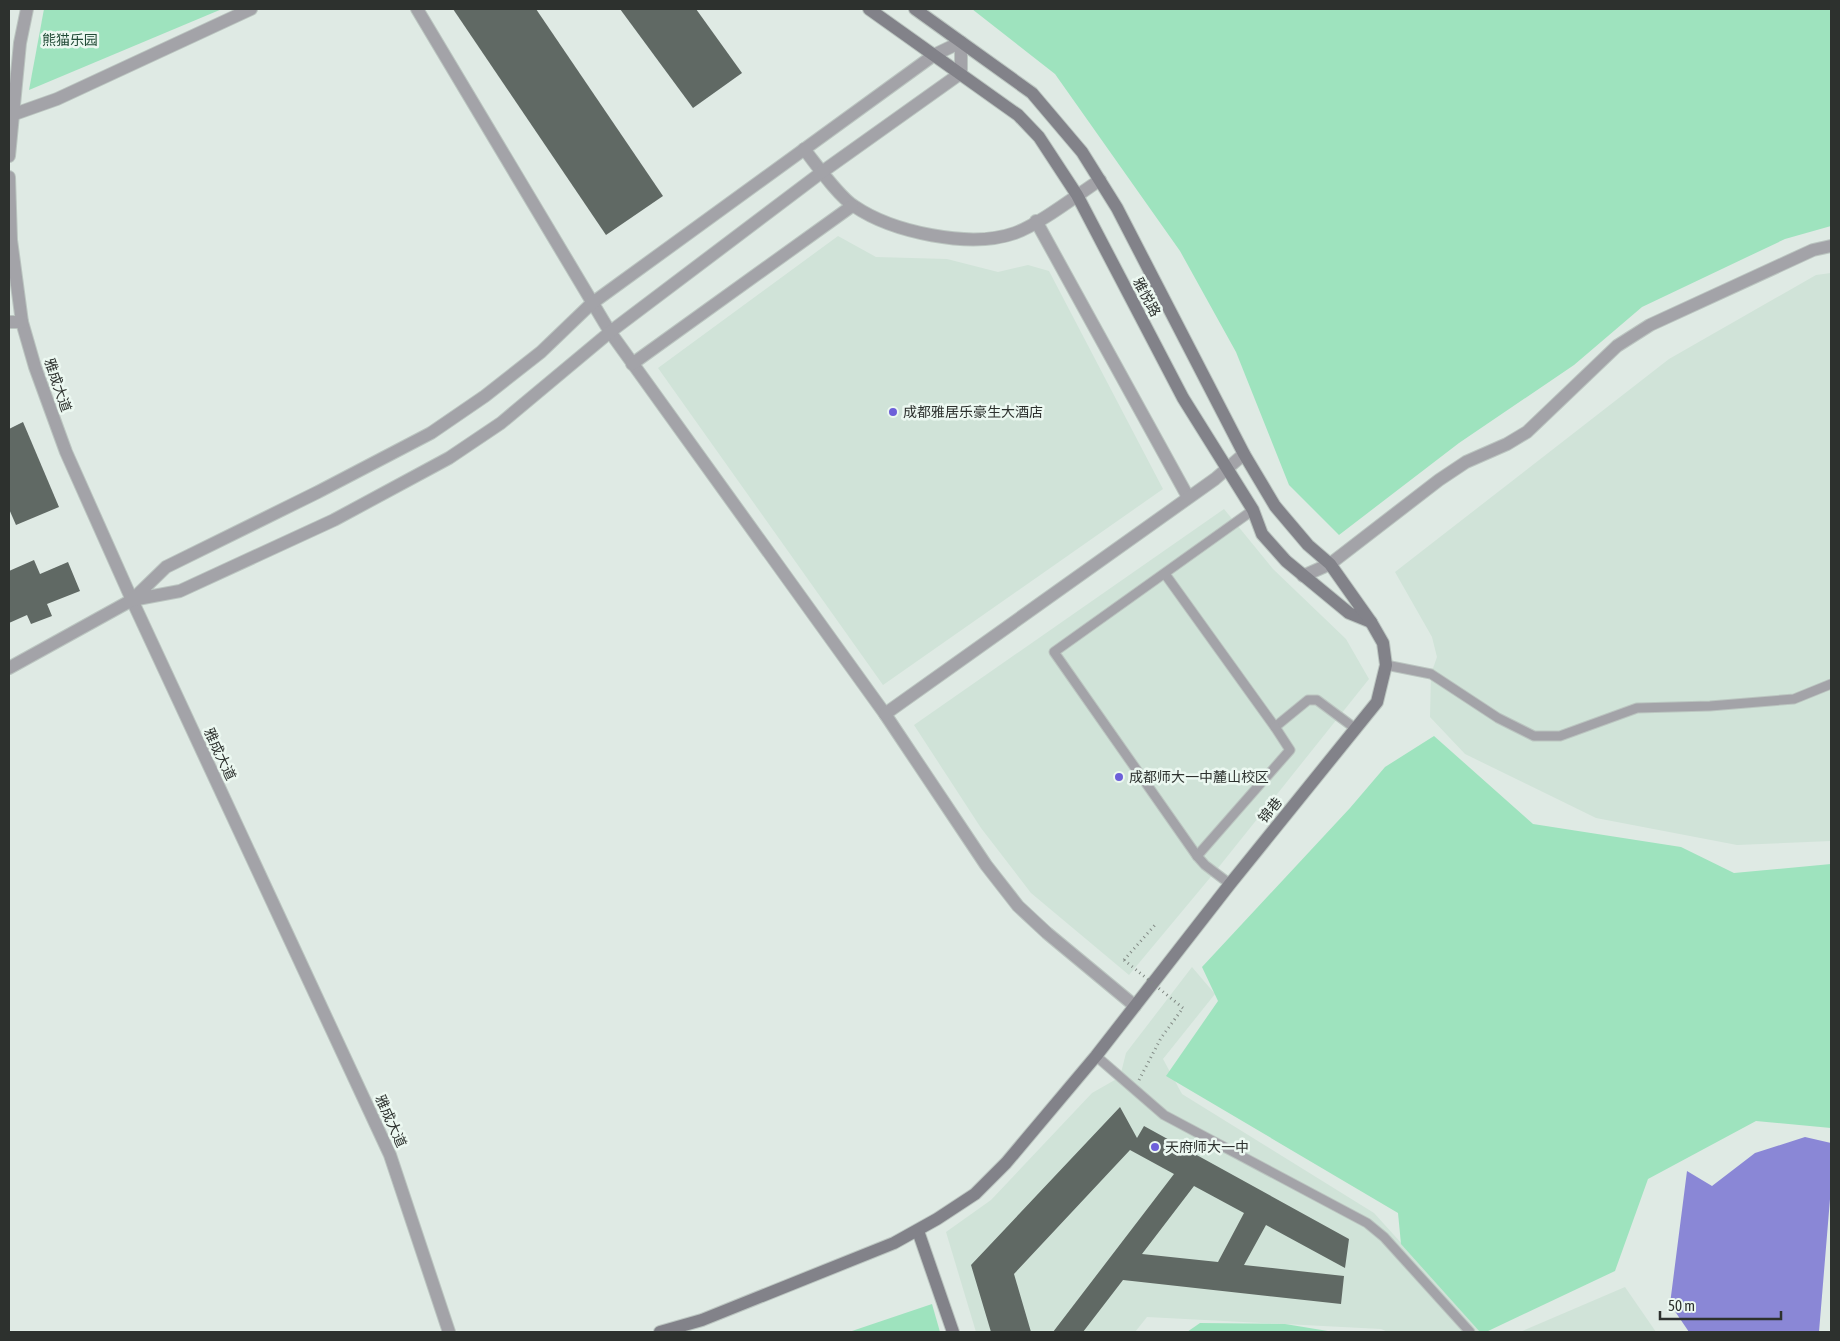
<svg xmlns="http://www.w3.org/2000/svg" width="1840" height="1341" font-family="'Asap Condensed','Noto Sans SC',sans-serif">
	<style>
		.built { fill: #d0e3d8 }
		.green { fill: #9ee3be }
		.water { fill: #8a87d6 }
		.building { fill: #606964; fill-rule: evenodd }
		.lines { fill: none; stroke-linecap: round; stroke-linejoin: round }
		.lane-casing { stroke: #bbc5c0; stroke-width: 11 }
		.street-casing { stroke: #bbc5c0; stroke-width: 14 }
		.secondary-casing { stroke: #bbc5c0; stroke-width: 14 }
		.path { stroke: #818984; stroke-width: 3; stroke-dasharray: 1 4; stroke-linecap: butt }
		.lane { stroke: #a3a3a8; stroke-width: 9 }
		.street { stroke: #a3a3a8; stroke-width: 12 }
		.secondary { stroke: #828289; stroke-width: 12 }
		.path-bridge { stroke: #818984; stroke-width: 3; stroke-dasharray: 1 4; stroke-linecap: butt }
		.poi-dot { fill: #6d5fd9; stroke: #ecf8f1; stroke-width: 2 }
		.labels { text-anchor: middle; dominant-baseline: central; stroke-width: 5; stroke-linejoin: round; paint-order: stroke }
		.park-label { font-size: 14px; fill: #224b37; stroke: #ecf8f1 }
		.street-label { font-size: 14px; fill: #2d312e; stroke: #ecf8f1 }
		.poi-label { font-size: 14px; fill: #2d312e; stroke: #ecf8f1; text-anchor: start }
	</style>
	<rect width="100%" height="100%" fill="#dfeae4"/>
	<!-- built -->
	<g class="built">
		<polygon points="838,236 876,257 947,259 998,272 1028,265 1049,271 1163,489 883,685 658,368"/>
		<polygon points="1831,273 1831,841 1737,845 1596,818 1465,754 1430,717 1431,674 1437,657 1432,637 1395,572 1669,359 1816,275"/>
		<polygon points="1224,509 1273,569 1346,639 1369,679 1214,873 1129,975 1031,893 981,828 914,725"/>
		<polygon points="1192,967 1215,994 1163,1059 1182,1094 1374,1213 1482,1332 1388,1332 1381,1329 1147,1317 1135,1332 976,1332 946,1232 991,1200 1092,1093 1120,1077 1126,1053"/>
		<polygon points="1625,1287 1656,1332 1520,1332"/>
	</g>
	<!-- green -->
	<g class="green">
		<polygon points="44,9 222,9 29,90"/>
		<polygon points="972,9 1831,9 1831,226 1785,239 1642,307 1574,365 1459,443 1339,535 1289,485 1236,352 1180,251 1055,74"/>
		<polygon points="1434,736 1533,824 1681,847 1734,873 1831,864 1831,1128 1756,1121 1648,1179 1615,1271 1486,1332 1480,1332 1401,1244 1398,1213 1166,1076 1218,1001 1202,967 1350,808 1385,767"/>
		<polygon points="932,1304 940,1332 849,1332"/>
		<polygon points="1200,1323 1285,1324 1334,1332 1187,1332"/>
	</g>
	<!-- water -->
	<polygon class="water" points="1805,1137 1831,1143 1831,1187 1819,1332 1689,1332 1670,1304 1687,1171 1712,1186 1755,1153"/>
	<!-- building -->
	<g class="building">
		<polygon points="453,9 536,9 663,196 606,235"/>
		<polygon points="620,9 696,9 742,73 693,108"/>
		<polygon points="23,422 59,507 16,525 9,509 9,429"/>
		<polygon points="34,560 40,574 68,562 80,591 47,604 52,616 31,624 27,615 9,623 9,571"/>
		<path d="M1120,1107l17,31 7,-12 205,113 -4,29 -79,-43 -22,40 100,11 -3,28 -218,-24 -40,52h-30l121,-158 -44,-24 -116,124 17,58h-40l-20,-67zM1194,1186l50,27 -26,49 -76,-8z"/>
	</g>
	<g class="lines">
		<!-- lane casing -->
		<g class="lane-casing">
			<g id="lane">
				<polyline points="1165,574 1275,727 1308,700 1317,700 1356,729"/>
				<polyline points="1386,665 1431,674 1498,718 1534,736 1560,736 1637,708 1710,706 1794,699 1831,684"/>
				<polyline points="1197,856 1290,750 1275,727"/>
				<polyline points="1230,884 1205,865 1197,856 1054,652 1253,510"/>
				<polyline points="1096,1056 1164,1115 1367,1223 1384,1237 1470,1332"/>
			</g>
		</g>
		<!-- street casing -->
		<g class="street-casing">
			<g id="street">
				<polyline points="417,9 610,332 885,714 986,865 1018,906 1047,933 1135,1006"/>
				<polyline points="9,116 57,99 251,9"/>
				<path d="M804,149c12,15 34,47 50,57 38,26 116,43 161,27 25,-9 62,-38 85,-53"/>
				<polyline points="9,156 20,43 27,9"/>
				<polyline points="9,177 11,240 22,322 35,367 66,452 132,600 390,1155 449,1332"/>
				<polyline points="1036,221 1188,497"/>
				<polyline points="9,322 22,322"/>
				<polyline points="632,364 852,206"/>
				<polyline points="1303,576 1330,564 1439,480 1466,462 1507,444 1527,432 1617,346 1650,325 1813,250 1831,246"/>
				<polyline points="9,668 132,600 166,567 318,492 431,433 485,396 541,352 591,304 934,55 961,42 961,73 822,172 610,332 501,423 449,458 334,520 180,591 132,600"/>
				<polyline points="885,714 1215,479 1244,454"/>
			</g>
		</g>
		<!-- secondary casing -->
		<g class="secondary-casing">
			<g id="secondary">
				<polyline points="869,9 1018,115 1039,137 1077,195 1183,398 1253,510 1262,534 1286,561 1349,613 1371,622"/>
				<polyline points="918,1231 953,1332"/>
				<polyline points="660,1332 702,1320 894,1243 937,1219 975,1194 1006,1163 1096,1056 1230,884 1377,702 1386,665 1383,643 1371,622 1330,564 1308,545 1275,506 1244,454 1117,208 1082,152 1032,93 915,9"/>
			</g>
		</g>
		<!-- path -->
		<g class="path">
			<polyline points="1124,960 1155,925"/>
			<polyline points="1139,1080 1161,1038 1183,1008"/>
		</g>
		<!-- lane -->
		<use href="#lane" class="lane"/>
		<!-- street -->
		<use href="#street" class="street"/>
		<!-- secondary -->
		<use href="#secondary" class="secondary"/>
		<!-- path-bridge -->
		<polyline class="path-bridge" points="1124,960 1183,1008"/>
	</g>
	<!-- markers -->
	<g class="poi-dot">
		<circle cx="893" cy="412" r="5"/>
		<circle cx="1119" cy="777" r="5"/>
		<circle cx="1155" cy="1147" r="5"/>
	</g>
	<g class="labels">
		<!-- park labels -->
		<g class="park-label">
			<text x="70" y="40">熊猫乐园</text>
		</g>
		<!-- street labels -->
		<g class="street-label">
			<text transform="translate(1147 297) rotate(62)">雅悦路</text>
			<text transform="translate(58 385) rotate(71)">雅成大道</text>
			<text transform="translate(220 754) rotate(65)">雅成大道</text>
			<text transform="translate(1270 810) rotate(-51)">锦巷</text>
			<text transform="translate(391 1121) rotate(66)">雅成大道</text>
		</g>
		<!-- poi labels -->
		<g class="poi-label">
			<text x="903" y="412">成都雅居乐豪生大酒店</text>
			<text x="1129" y="777">成都师大一中麓山校区</text>
			<text x="1165" y="1147">天府师大一中</text>
		</g>
	</g>
	<!-- border -->
	<rect width="1840" height="1341" fill="none" stroke="#2d312e" stroke-width="20"/>
	<!-- scale -->
	<path d="M1660 1311v8h121v-8" fill="none" stroke="#2d312e" stroke-width="2.5"/>
	<text x="1668" y="1311" font-size="15" fill="#2d312e" stroke="#ecf8f1" stroke-width="4" paint-order="stroke">50 m</text>
</svg>
